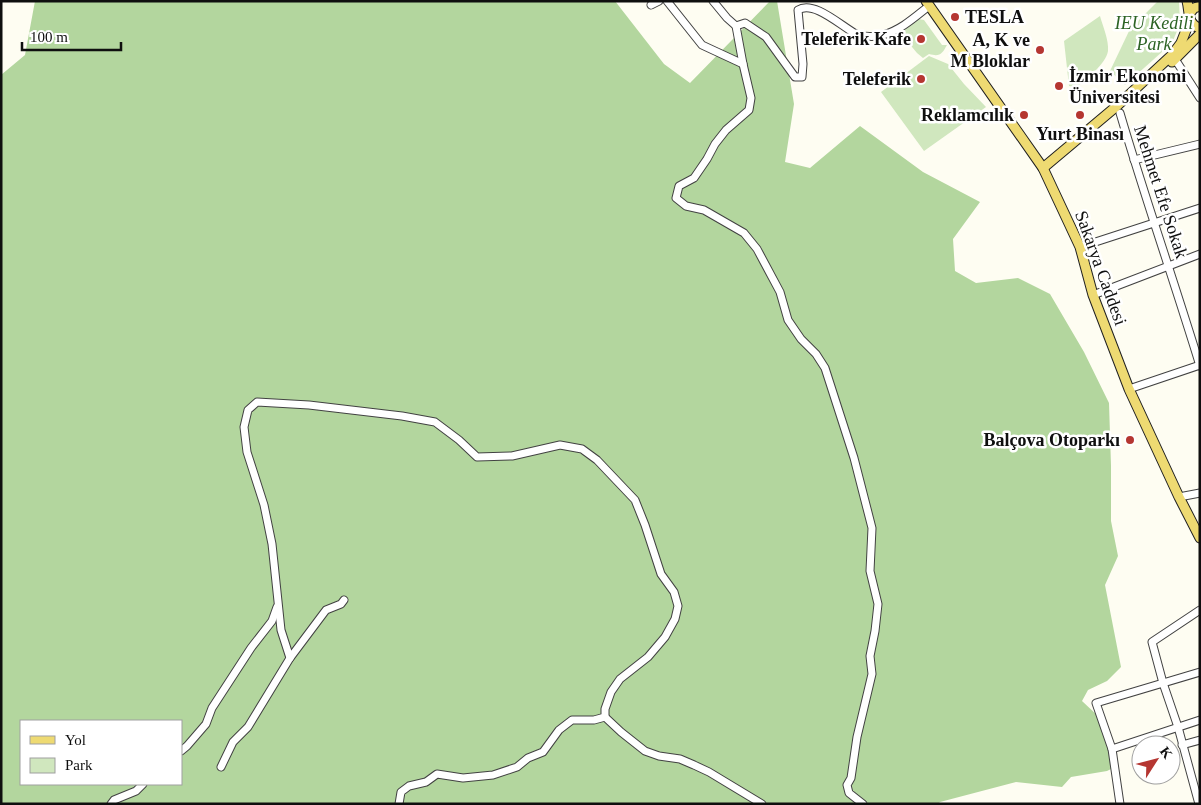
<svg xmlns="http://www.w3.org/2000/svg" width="1201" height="805" font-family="Georgia,serif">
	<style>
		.green { fill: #d0e7be }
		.forest { fill: #b3d69e; fill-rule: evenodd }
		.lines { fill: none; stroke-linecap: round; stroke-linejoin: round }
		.minor-casing { stroke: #424242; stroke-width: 9 }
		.major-casing { stroke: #202020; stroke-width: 11 }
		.minor { stroke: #fff; stroke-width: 7 }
		.major { stroke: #eeda72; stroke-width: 9 }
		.poi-dot { fill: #b53631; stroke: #fff; stroke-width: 2 }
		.labels { text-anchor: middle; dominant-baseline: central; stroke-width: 5; stroke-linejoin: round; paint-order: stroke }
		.poi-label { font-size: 18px; font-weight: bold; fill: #0f0f0f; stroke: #fff; text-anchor: end }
		.park-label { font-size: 18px; font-style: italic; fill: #2c6324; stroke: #fff }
		.street-label { font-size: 18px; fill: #0f0f0f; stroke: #fff }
	</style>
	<rect width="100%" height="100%" fill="#fefdf2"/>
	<!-- green -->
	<g class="green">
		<polygon points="1158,1 1179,1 1180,24 1172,43 1125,85 1110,71 1130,29"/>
		<path d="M1100,16c3,11 9,24 8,35 -2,13 -22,28 -31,36l-8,-1 -5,-45z"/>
		<path d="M918,19l6,1 18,25h5c-5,9 -7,12 -18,9l-6,4 -6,-5 -15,-18c4,-9 8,-12 16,-16z"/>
		<polygon points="929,56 948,64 964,84 986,107 924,151 881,92"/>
	</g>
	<!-- forest -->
	<path class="forest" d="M35,1h580l49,63 26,19 80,-82h7l17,103 -9,58 25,6 50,-42 63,46 57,30 -27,37 2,32 21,12 42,-5 32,16 34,58 25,51 2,63v55l7,35 -13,29 16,82 -14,14 -19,9 -6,11 16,15 17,51 -8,4 -36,6 -9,10 -46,-5 -76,20 -2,2h-937v-729l24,-20zM21,721h160v63h-160z"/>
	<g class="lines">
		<!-- minor casing -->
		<g class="minor-casing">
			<g id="minor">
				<polyline points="667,1 702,45 743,64"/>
				<path d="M713,1l14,17 9,8 9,-3 21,14 29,40h7l1,-13 -5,-54c16,-10 43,16 58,24 6,3 21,3 27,1 18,-5 32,-18 46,-29"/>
				<polyline points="651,5 659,1"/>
				<polyline points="736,26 743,64 751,98 749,110 726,130 715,144 707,159 694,178 679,186 676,198 686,206 704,210 744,233 757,249 780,292 788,320 801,339 816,354 825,368 854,458 872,528 870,571 878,604 875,631 870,656 872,674 857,737 851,778 847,785 849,793 863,804"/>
				<polyline points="1173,56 1200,98"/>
				<path d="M1120,113c25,85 54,168 80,253"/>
				<polyline points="1134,160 1200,144"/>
				<polyline points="1080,247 1200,208"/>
				<polyline points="1093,295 1200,254"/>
				<polyline points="1129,389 1200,365"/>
				<polyline points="1179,497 1200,493"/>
				<polyline points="290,658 281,630 272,544 264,505 247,452 244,427 248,410 257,402 309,405 402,416 435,422 459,440 477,457 512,456 560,445 582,449 597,460 635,500 645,525 661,574 674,592 678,606 675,619 665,637 648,657 620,679 611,692 605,709 605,717 594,720 572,720 559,730 543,752 528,758 517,767 493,775 463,778 437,774 426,782 409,786 401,792 399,804"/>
				<polyline points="605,717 621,732 645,751 659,756 680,759 694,765 709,772 762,804"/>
				<polyline points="1182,745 1200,740"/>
				<polyline points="1112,749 1200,720"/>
				<polyline points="181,751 187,746 206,724 212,708 251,648 272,621 277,607"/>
				<polyline points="221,767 233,742 248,727 290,658 326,610 341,604 344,600"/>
				<polyline points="111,804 114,800 136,791 143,784"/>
				<polyline points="1120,804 1112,749 1096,703 1200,672"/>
				<polyline points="1199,804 1178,727 1163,683 1152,642 1200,610"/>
			</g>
		</g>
		<!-- major casing -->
		<g class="major-casing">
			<g id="major">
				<polyline points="926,1 1043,168 1080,247 1093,295 1129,389 1179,497 1200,538"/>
				<path d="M1187,1c3,11 0,24 13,27"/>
				<polyline points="1190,13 1194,8 1200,6"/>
				<polyline points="1172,62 1200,34"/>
				<polyline points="1043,168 1118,105 1172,55 1181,43 1190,20"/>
			</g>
		</g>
		<!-- minor -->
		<use href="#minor" class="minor"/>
		<!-- major -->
		<use href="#major" class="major"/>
	</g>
	<!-- markers -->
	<g class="poi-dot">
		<circle cx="955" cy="17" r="5"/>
		<circle cx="921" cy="39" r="5"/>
		<circle cx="1040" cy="50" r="5"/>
		<circle cx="921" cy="79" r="5"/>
		<circle cx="1059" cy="86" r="5"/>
		<circle cx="1024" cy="115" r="5"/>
		<circle cx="1080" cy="115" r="5"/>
		<circle cx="1130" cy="440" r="5"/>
	</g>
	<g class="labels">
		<!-- poi labels -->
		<g class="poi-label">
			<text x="965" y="17" text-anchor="start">TESLA</text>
			<text x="911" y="39">Teleferik Kafe</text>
			<text x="1030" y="40">A, K ve<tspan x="1030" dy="21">M Bloklar</tspan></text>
			<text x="1069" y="76" text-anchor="start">İzmir Ekonomi<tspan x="1069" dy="21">Üniversitesi</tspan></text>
			<text x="911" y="79">Teleferik</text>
			<text x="1014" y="115">Reklamcılık</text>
			<text x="1080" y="134" text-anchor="middle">Yurt Binası</text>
			<text x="1120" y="440">Balçova Otoparkı</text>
		</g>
		<!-- park labels -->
		<g class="park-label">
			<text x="1154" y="23">IEU Kedili<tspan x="1154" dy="21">Park</tspan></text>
		</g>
		<!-- street labels -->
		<g class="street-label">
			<text transform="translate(1161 192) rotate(72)">Mehmet Efe Sokak</text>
			<text transform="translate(1101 268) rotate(70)">Sakarya Caddesi</text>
		</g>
	</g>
	<!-- border -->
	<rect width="1201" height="805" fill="none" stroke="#0f0f0f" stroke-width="5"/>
	<!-- legend -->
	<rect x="20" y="720" width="162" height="65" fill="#ffffff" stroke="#9f9f9f"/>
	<rect x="30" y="736" width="25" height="8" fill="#eeda72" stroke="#9f9f9f"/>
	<text x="65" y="745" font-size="15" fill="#0f0f0f">Yol</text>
	<rect x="30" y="758" width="25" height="15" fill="#d0e7be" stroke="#9f9f9f"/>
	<text x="65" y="770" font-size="15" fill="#0f0f0f">Park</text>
	<!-- north arrow -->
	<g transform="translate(1156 760) rotate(54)"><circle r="24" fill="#ffffff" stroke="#9f9f9f"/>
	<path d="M0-4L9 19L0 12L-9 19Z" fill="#b53631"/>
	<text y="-8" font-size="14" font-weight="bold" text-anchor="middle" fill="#0f0f0f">K</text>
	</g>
	<!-- scale -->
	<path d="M22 42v8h99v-8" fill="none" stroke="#0f0f0f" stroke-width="2.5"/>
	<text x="30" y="42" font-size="15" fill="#0f0f0f" stroke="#ffffff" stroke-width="4" paint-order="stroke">100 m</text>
</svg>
